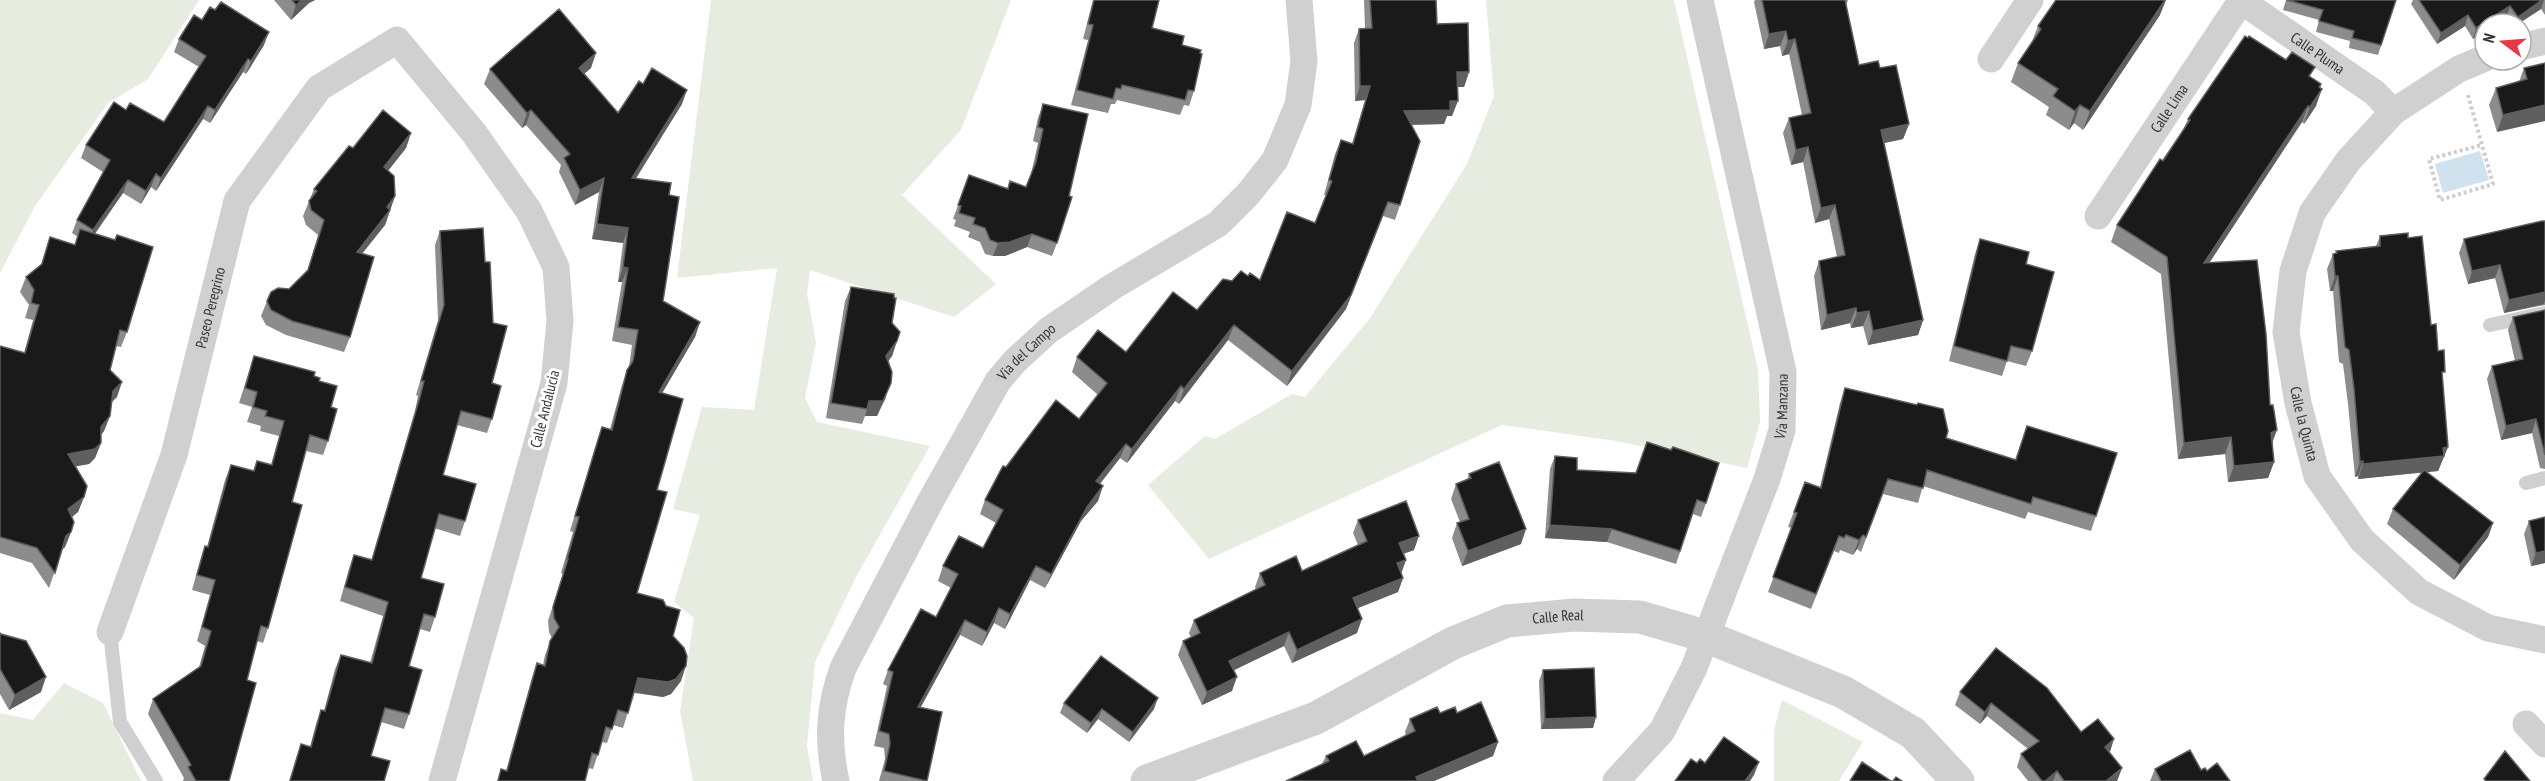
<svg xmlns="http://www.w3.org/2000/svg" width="2545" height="781" font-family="'PT Sans Narrow',sans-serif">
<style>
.green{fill:#e6ecdf}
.water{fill:#cfe2ee}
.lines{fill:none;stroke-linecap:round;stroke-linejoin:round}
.path{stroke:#cdcdcd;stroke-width:4;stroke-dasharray:3 3;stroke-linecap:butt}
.service{stroke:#d0d0d0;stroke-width:14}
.minor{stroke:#d0d0d0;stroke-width:27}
.tertiary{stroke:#d0d0d0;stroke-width:33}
.wall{fill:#8c8c8c}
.shaded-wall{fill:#5f5f5f}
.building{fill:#1a1a1a;stroke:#5f5f5f;stroke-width:1.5}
.labels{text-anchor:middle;stroke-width:6;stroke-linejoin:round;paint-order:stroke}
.street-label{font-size:15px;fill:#333;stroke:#fff}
</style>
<rect width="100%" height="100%" fill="#fff"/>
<path class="green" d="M0,0H199L148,79L108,103L35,206L0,273Z
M711,0H1011L961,130L902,195L996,284L954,317L810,270L807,294L816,342L805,398L817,422L930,446L856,577L815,662L807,746L813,781H693L680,711L694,618L674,602L700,515L673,509L702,407L754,410L777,268L677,278Z
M1486,0H1674L1758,370L1760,422L1747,468L1616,441L1502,425L1209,559L1148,485L1205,436L1215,439L1292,394L1305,397L1370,318L1467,164L1494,96Z
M64,683L103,703L141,781H0V713L33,720Z
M1782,700L1863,742L1839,781H1774V730Z"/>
<path class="water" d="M2480,151L2489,180L2443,193L2435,164Z"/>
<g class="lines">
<path class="path" d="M2468,95L2482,145L2429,159L2440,200L2493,184L2482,145"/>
<path class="service" d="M2490,325L2545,313
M2526,483L2545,478
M110,632L120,722L156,781"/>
<g class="minor">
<path id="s1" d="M2240,0L2375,93L2393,112"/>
<path d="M2521,47L2545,41"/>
<path id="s2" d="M2485,58L2459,69L2393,112L2348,161L2312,213L2293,271L2286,332L2298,403L2317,476L2362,540L2419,592L2488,628L2545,640"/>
<path d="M1991,59L2030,0"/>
<path id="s3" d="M2098,216L2241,1"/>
<path id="s4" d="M110,632L174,455L237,201L319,88L397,40L474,133L529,211L556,267L560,321L554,383L442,781"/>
<path d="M2526,724L2545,744"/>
<path id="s5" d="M836,781C827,740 829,707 843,668L930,502L998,381L1015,361L1049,330L1112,287L1218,224L1249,193L1275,160L1298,105L1304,61L1299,0"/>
<path id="s6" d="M1616,781L1662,731L1694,668L1767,479L1782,430L1783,372L1700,0"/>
</g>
<path class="tertiary" id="s7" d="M1147,781L1316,718L1453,643L1507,621L1574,615L1640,617L1705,636L1843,692L1913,733L1958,781"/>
</g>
<path class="wall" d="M274,0H315L309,3L291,20Z
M1093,0H1159L1152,28L1182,45L1194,91L1189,106L1184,105L1180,115L1117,100L1115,104H1111L1108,113L1071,105L1088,40L1083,39Z
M1364,0H1436L1437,24L1469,72L1464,87H1457L1452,116H1447L1444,124L1411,125L1400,205L1395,220L1383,216L1346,309L1287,386L1228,340L1179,404L1175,401L1127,463L1120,458L1100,484L1098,501L1081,521L1045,588L1030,580L1005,629L994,623L982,646L960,635L921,707L942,712L926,781H879L885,759L884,748L874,746L887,686L883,684L888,670L936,617L951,588L938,581L943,566L983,548L996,523L980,514L985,500L1006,467L1079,419L1098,395L1072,372L1077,357L1126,352L1197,310L1232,281L1248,276L1260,280L1315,223L1326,195H1324L1335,154L1341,140L1352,144L1365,100L1355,101L1354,43L1359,29L1365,28Z
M1755,0H1848L1846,6L1859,65L1880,68L1909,124L1903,139L1884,143L1923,320L1918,335L1868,345L1863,326L1851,328L1850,323L1821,330L1814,276L1819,261L1837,257L1829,219L1815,223L1803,162L1791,165L1783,133L1789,118L1802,115L1789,54L1782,56L1780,46L1764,49L1754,2Z
M2286,0H2396L2378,55L2349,48L2350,41L2316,32L2319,20L2283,10Z
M2413,0H2545V15L2541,9L2518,24H2512L2507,16L2485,24V31L2473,39L2465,26L2437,44L2411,4Z
M2160,15L2083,130L2074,123L2069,130L2046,115L2049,107L2011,82L2018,63L2031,44L2038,26Z
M202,20L264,45L246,74L243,72L210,123L203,119L156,191L151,187L141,204L123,193L95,234L127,332L121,347L116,346L110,370L117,397L112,402L110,416L104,431L101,435V443L95,458L89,464L75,466L84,497L78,512L72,517L71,532L65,547L62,550L49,588L32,563L0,553V346L24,353L33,320L25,318L29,305L20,292L26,277L41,265L50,237L75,245L78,237L72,233L77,220L103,172L81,158L86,145L126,110L164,122L199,67L174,52L179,39Z
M2545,63L2497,132L2489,105L2496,88L2519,82L2524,68Z
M591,68L584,74L618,113L643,84L682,104L635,178L669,195L663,301L700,322L695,337L662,393L657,490L637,593L673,636L681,681L671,694L663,697L634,693L623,728L613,725L607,743L602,742L593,769L588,768L585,781H497L501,769L506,771L532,678L537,663L543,665L545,655L552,638L549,632L548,621L563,574L561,573L573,532L570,531L597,441L602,427L610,429L622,385L629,367L632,345L612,341L622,282H618L623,243L592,239L599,192L575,205L559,172L561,165L526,125L522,128L484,84L490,69Z
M2311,78L2321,84L2316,106L2304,124L2302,122L2209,263L2270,405L2274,462L2268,478L2228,482L2225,454L2178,459L2161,274L2111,242L2117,225L2183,130L2188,119Z
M1043,104L1057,243L1052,256L1027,247L1005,256H993L985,254L980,242L968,237L970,232L954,226L956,220L953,219L969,175L1007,189L1010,181L1026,187L1031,174L1038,143L1033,141L1038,118Z
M411,133L406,148L388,171L395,196L385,225L362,254L350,337L344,352L286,335L266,325L261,316L267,301L289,289L307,272L318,235L306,225L303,216L314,189L353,148Z
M2545,221V305L2504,313L2495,278L2468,284L2459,253L2464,239Z
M440,231L492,383V419L487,433L457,425L443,475L465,521L460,536L434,528L421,578L435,617L430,632L420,629L409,666V714L404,729L381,722L371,756L384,781H289L301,744L310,747L316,724L321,710L324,711L335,669L341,655L370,663L383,616L340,601L349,569L354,555L372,559L415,411L418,396L416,395L438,320L435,245Z
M2380,236L2408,238L2438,351L2442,380L2448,447L2438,471L2427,472L2493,523L2488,537L2454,580L2387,524L2393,509L2422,472L2358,479V476L2355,477L2348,404L2343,364L2339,362L2333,291H2330L2327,269L2333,254H2336V251L2376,246Z
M1980,239L2026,264L2032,351L2026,366L2007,361L2002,376L1949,361L1975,254Z
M851,287L892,323L897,341L892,356L888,361L886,398L877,416H865L862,424L826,418L845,301Z
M2545,310V469L2540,468L2532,433L2501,440L2487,379L2492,366L2515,361L2508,330L2513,317Z
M254,356L314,376L319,381L331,407L328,441L323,455L306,451L292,502L268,628L263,643L257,641L247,680L229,781H183L184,778L148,714L153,699L199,667L205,646L197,641L210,595L192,590L200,561L205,546L207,547L225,480L231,465L253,471L257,461L271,465L279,436L260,431L261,426L247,422L252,407L239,403Z
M1845,388L1946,438L2015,460L2027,426L2096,516L2091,531L2028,512L2025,519L1923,486L1918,503L1883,494L1861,552L1857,549L1853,555L1840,550L1839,553L1834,551L1811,609L1768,592L1792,528L1788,527L1805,482L1820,487L1840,403Z
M1647,442L1706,503L1701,517L1693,514L1676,564L1607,542L1545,538L1550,469L1555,456L1577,470L1636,473Z
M1469,474L1521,544L1462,566L1452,538L1457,523L1460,522L1451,499L1456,484L1467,480Z
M1358,520L1414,550L1403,554L1406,560L1401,572L1403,578L1398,592L1358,608L1357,633L1292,663L1284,646L1234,670L1232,691L1202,705L1178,655L1183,641L1191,637L1189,633L1194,620L1256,590L1255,587L1260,573L1302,571L1358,545L1353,533Z
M2529,521L2545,563L2531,566L2524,534Z
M0,633L41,692L9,710L0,694Z
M1543,670L1596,717L1593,728L1541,729L1539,681Z
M1960,692L2081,732L2109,752L2122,768L2117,781H2028L2017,767L2021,754L2028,749L1987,716L1980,724L1955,705Z
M1064,703L1154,709L1129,742L1098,719L1087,733L1060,713Z
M1440,713H1457L1498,742L1493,756L1434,781H1286L1322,764L1326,756H1364L1406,736L1405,732L1410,719Z
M2155,769L2207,771L2230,781H2150Z"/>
<path class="shaded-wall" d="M302,0H315L309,3L291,20L296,5Z
M2165,0H2166L2160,15L2083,130L2090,111Z
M2542,0H2544L2541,9L2518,24H2515L2518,17Z
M2510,6L2507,16L2495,24H2485V31L2473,39L2476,28Z
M2468,15L2465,26L2437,44L2441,33Z
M1786,31L1780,46L1764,49L1769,34Z
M269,32L264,45L246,74L251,61Z
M1795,39L1789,54L1782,56L1788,41Z
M596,53L591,68L573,83L579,68Z
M248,59L243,72L210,123L215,110Z
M1457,72H1469L1464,87H1452Z
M2321,84L2316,99L2322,89L2316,106L2304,124L2310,107Z
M1360,86H1370L1365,100L1355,101Z
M687,90L682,104L627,193L632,178Z
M1450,101H1458L1452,116H1447L1444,124L1399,125L1404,111Z
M2080,105L2074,123L2069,130L2075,111Z
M2545,105V121L2497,132L2503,115Z
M208,106L203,119L156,191L161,178Z
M2308,106L2302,122L2198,280L2204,263Z
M531,110L526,125L522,128L527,113Z
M1909,124L1903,139L1875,145L1881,130Z
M411,133L406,148L379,182L384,167Z
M1808,147L1803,162L1791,165L1796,150Z
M156,174L151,187L141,204L146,191Z
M604,178L599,192L575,205L580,190Z
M128,180L123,193L88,243L93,230Z
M395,196L385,225L351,267L357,252L387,207Z
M1388,202L1346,309L1287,386L1292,371Z
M1835,205L1829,219L1815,223L1821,208Z
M597,224L628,228L623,243L592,239Z
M1032,234L1027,247L1005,256H993L998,243Z
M2500,265L2495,278L2468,284L2472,271Z
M623,267L628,268L622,282H618Z
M2335,276H2338L2333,291H2330Z
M2545,292V300L2544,304L2504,313L2509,300Z
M1856,308L1850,323L1821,330L1827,315Z
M1869,311L1863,326L1851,328L1857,313Z
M1923,320L1918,335L1868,345L1873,331Z
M700,322L695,337L654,407L659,392Z
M1234,325L1228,340L1179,404L1184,389Z
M897,341L892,356L881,371L886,356Z
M122,382L117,397L107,406L113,391Z
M891,383L877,416H865L869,401Z
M1181,386L1175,401L1127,463L1132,449Z
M110,416L104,431L95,442L101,427Z
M2536,419L2532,433L2501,440L2506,426Z
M2277,430L2271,446V433Z
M2231,437L2225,454L2178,459L2184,443Z
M101,443L95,458L89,464L62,469L68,454Z
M1126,444L1120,458L1091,495L1096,481Z
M2448,447L2438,471L2358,479L2363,464Z
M2363,461L2358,476L2355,477L2360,462Z
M2274,462L2268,478L2228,482L2234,466Z
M1103,486L1098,501L1081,521L1045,588L1051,574L1087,507Z
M84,497L78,512L63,524L68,509Z
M2493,523L2488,537L2454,580L2460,565Z
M1550,525L1612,529L1607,542L1545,538Z
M1526,529L1521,544L1462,566L1468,551Z
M71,532L65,547L60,551L66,536Z
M1863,535L1857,549L1853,555L1859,540Z
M1419,536L1414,550L1394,557L1399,543Z
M2545,551V563L2531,566L2536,553Z
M1406,560L1401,574L1397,563Z
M1036,566L1030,580L1005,629L1010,614Z
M1403,578L1398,592L1348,612L1353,598Z
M999,608L994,623L982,646L987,632Z
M1362,619L1357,633L1292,663L1297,650Z
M965,620L960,635L913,721L918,707Z
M1289,632L1284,646L1224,675L1229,661Z
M686,666L681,681L671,694L663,697L633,692L638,678Z
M46,677L41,692L9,710L15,695Z
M1237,677L1232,691L1202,705L1207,692Z
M1158,698L1154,709L1129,742L1133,732Z
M1991,703L1987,716L1980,724L1985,712Z
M1102,709L1098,719L1087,733L1091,723Z
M1596,717L1593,728L1541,729L1545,719Z
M2114,739L2110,752L2105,747Z
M1498,742L1493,756L1434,781H1414L1416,777Z
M1759,762L1754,775L1750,781H1745Z
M2122,768L2117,781H2106Z
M2057,771L2053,781H2045Z"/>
<path class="building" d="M292,0H302L296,5Z
M1094,0H1159L1152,28L1184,36L1182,45L1201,50L1200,53L1202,54L1194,91L1188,90L1185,100L1122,85L1121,89L1116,88L1113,99L1077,90L1093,25L1088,24Z
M1370,0H1436L1437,24L1468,23L1469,72H1457L1458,101H1450V110L1404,111L1420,141L1400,205L1388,202L1351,295L1292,371L1234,325L1184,389L1181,386L1132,449L1126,444L1096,481L1103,486L1087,507L1051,574L1036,566L1010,614L999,608L987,632L965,620L918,707L942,712L927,781L884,771L890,744L889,734L879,731L893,672L888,670L921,609L936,617L958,574L943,566L959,536L983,548L1003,510L985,500L1003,466L1006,467L1056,400L1079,419L1107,383L1077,357L1098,330L1126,352L1173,292L1197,310L1223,279L1232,281L1241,271L1248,276L1250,273L1260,280L1287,212L1315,223L1332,181L1329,180L1341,140L1353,144L1370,86H1360L1359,29L1372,28Z
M1762,0H1845L1859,65L1878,61L1880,68L1896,65L1909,124L1881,130L1923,320L1873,331L1869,311L1857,313L1856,308L1827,315L1819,261L1845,255L1835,205L1821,208L1808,147L1796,150L1789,118L1811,113L1795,39L1788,41L1786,31L1769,34Z
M2056,0H2165L2090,111L2080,105L2075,111L2053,96L2058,89L2018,63L2041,29L2038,26Z
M2287,0H2396L2381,45L2352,38L2354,31L2319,21L2323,10Z
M2419,0H2542L2518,17L2510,6L2476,28L2468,15L2441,33Z
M221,2L269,32L251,61L248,59L215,110L208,106L161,178L156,174L146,191L128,180L93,230L77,220L110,160L86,145L114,102L126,110L130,103L164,122L206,56L179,39L194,15L202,20L210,7L215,10Z
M559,9L596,53L579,68L618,113L639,81L643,84L652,68L687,90L632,178L671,183L669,195L679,197L663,301L700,322L659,392L683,399L657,490L667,492L637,593L663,600L666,606L680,610L673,636L684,648L687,656L686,666L676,679L668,682L638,678L628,713L618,710L612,729L606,727L598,755L592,753L585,781H498L501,769L507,771L537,663L545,666L550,641L559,627L554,618L553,607L568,559H567L579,517L575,516L602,427L612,430L627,370L633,361L638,330L618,327L628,268L623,267L628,228L597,224L604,178L580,190L564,158L570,154L531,110L527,113L490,69Z
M2245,36L2248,38L2249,36L2286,60L2292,52L2315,67L2309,76L2321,84L2319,87L2322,89L2310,107L2308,106L2204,263L2257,260L2266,334L2270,405H2273L2277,430L2271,433L2274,462L2234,466L2231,437L2184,443L2167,257L2117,225L2160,159L2163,161L2190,120L2188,119Z
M2545,63V105L2503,115L2496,88L2527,79L2524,68Z
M1043,104L1088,114L1069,196L1072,197L1057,243L1032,234L1010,242L998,243L990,240L985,228L973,224L975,218L959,213L961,206L958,205L969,175L1008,189L1010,181L1026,187L1036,162L1043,129L1038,127Z
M383,110L411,133L384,167L394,176L395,196L387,207L390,210L357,252L374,257L350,337L292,321L271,310L267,301L271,292L278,288L289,289L308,270L324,220L311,210L309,201L317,191L314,189L349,146L353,148Z
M2542,221H2545V292L2509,300L2500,265L2472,271L2464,239Z
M483,228L485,262H490L493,323L507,326L492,383L501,386L492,419L461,411L443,475L476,484L465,521L439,514L421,578L444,584L435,617L424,614L409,666L422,670L409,714L385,708L371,756L390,761L384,781H290L301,744L311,747L321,710L325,711L341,655L372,663L388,602L345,587L354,555L372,560L420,397L424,381H421L444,305L440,231Z
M80,229L115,240L117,235L153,247L127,332L120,330L110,370L122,382L113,391L110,416L101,427V443L95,449L68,454L87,486L84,497L68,509L74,522L71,532L66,536L55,573L37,548L0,537V346L25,353L39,305L31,303L34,290L26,277L42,264L50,237L75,245Z
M2408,233V238L2422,236L2431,325L2436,324L2438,351L2444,350L2445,372H2442L2448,447L2443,448L2444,456L2363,464V461L2360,462L2354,389L2349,350L2345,347L2338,276H2335L2333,254L2337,253L2336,251L2380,246V236Z
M1980,239L2029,252L2026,264L2054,272L2032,351L2011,346L2007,361L1954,346Z
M851,287L894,294V298H896L892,323L900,332L897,341L886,356L892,372L891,383L883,401H869L867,409L831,403Z
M2545,310V455L2536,419L2506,426L2492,366L2523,359L2513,317Z
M254,356L315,372L314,376L320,378L319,381L337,386L331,407L337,409L328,441L310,435L292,502L302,505L268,628L261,626L247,680L256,683L229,781H196L188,767L191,765L153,699L201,666L211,631L202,627L215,580L197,575L205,546L208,547L231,465L254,471L257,461L272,465L284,421L265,416L267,411L253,407L257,392L245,388Z
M1845,388L1917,405L1918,403L1943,409L1948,431L1946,438L2016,460L2027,426L2117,453L2096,516L2033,497L2031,504L1927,470L1923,488L1888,479L1866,537L1863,535L1859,540L1846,535L1844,538L1839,536L1816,594L1773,577L1797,513L1794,512L1805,482L1821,488Z
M1647,442L1671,450L1673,447L1719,463L1706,503L1697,500L1680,551L1612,529L1550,525L1555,456L1577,458V470L1636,473Z
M1499,462L1526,529L1468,551L1457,523L1469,519L1456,484L1471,478L1469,474Z
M2424,470L2493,523L2460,565L2393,509Z
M1406,501L1419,536L1399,543L1406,560L1397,563L1403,578L1353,598L1362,619L1297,650L1289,632L1229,661L1237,677L1207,692L1183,641L1200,633L1194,620L1265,585L1260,573L1296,556L1302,571L1367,541L1358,520Z
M2545,517V551L2536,553L2529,521Z
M0,633L1,634L26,641L46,677L15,695L0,669Z
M1996,648L2047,688L2081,732L2098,719L2114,739L2105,747L2122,768L2106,781H2064L2057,771L2045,781H2042L2021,754L2039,741L1991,703L1985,712L1960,692Z
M1101,656L1158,698L1133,732L1102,709L1091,723L1064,703Z
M1594,668L1596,717L1545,719L1543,670Z
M1481,702L1498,742L1416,777L1418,781H1286L1329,761L1326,756L1356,741L1364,756L1415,731L1410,719L1437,707L1440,713L1455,707L1457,713Z
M1724,737L1759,762L1745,781H1675L1691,759L1697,763L1700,759L1705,763Z
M2190,750L2201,770L2205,768L2207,771L2217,763L2230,781H2161L2155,769Z
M2505,751L2530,781H2486L2484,779Z
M1862,762L1891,781H1850Z
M1896,777L1902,781H1893Z"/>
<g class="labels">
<g class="street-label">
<text dy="5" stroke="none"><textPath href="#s1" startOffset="94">Calle Pluma</textPath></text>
<text dy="5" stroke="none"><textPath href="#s3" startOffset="129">Calle Lima</textPath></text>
<text dy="5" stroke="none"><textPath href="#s4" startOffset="340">Paseo Peregrino</textPath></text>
<text dy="5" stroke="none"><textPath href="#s5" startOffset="482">Via del Campo</textPath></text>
<text dy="5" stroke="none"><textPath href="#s6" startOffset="416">Via Manzana</textPath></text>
<text transform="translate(545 409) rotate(-76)" y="5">Calle Andalucia</text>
<text dy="5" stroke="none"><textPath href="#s2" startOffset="453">Calle la Quinta</textPath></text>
<text dy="5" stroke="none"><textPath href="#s7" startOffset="446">Calle Real</textPath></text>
</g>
</g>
<g transform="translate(2503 42) rotate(286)"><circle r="28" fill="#ffffff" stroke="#adadad" stroke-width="1.5"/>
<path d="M0-4.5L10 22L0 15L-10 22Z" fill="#e63946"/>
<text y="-9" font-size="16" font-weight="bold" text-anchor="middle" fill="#333333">N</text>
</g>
</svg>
